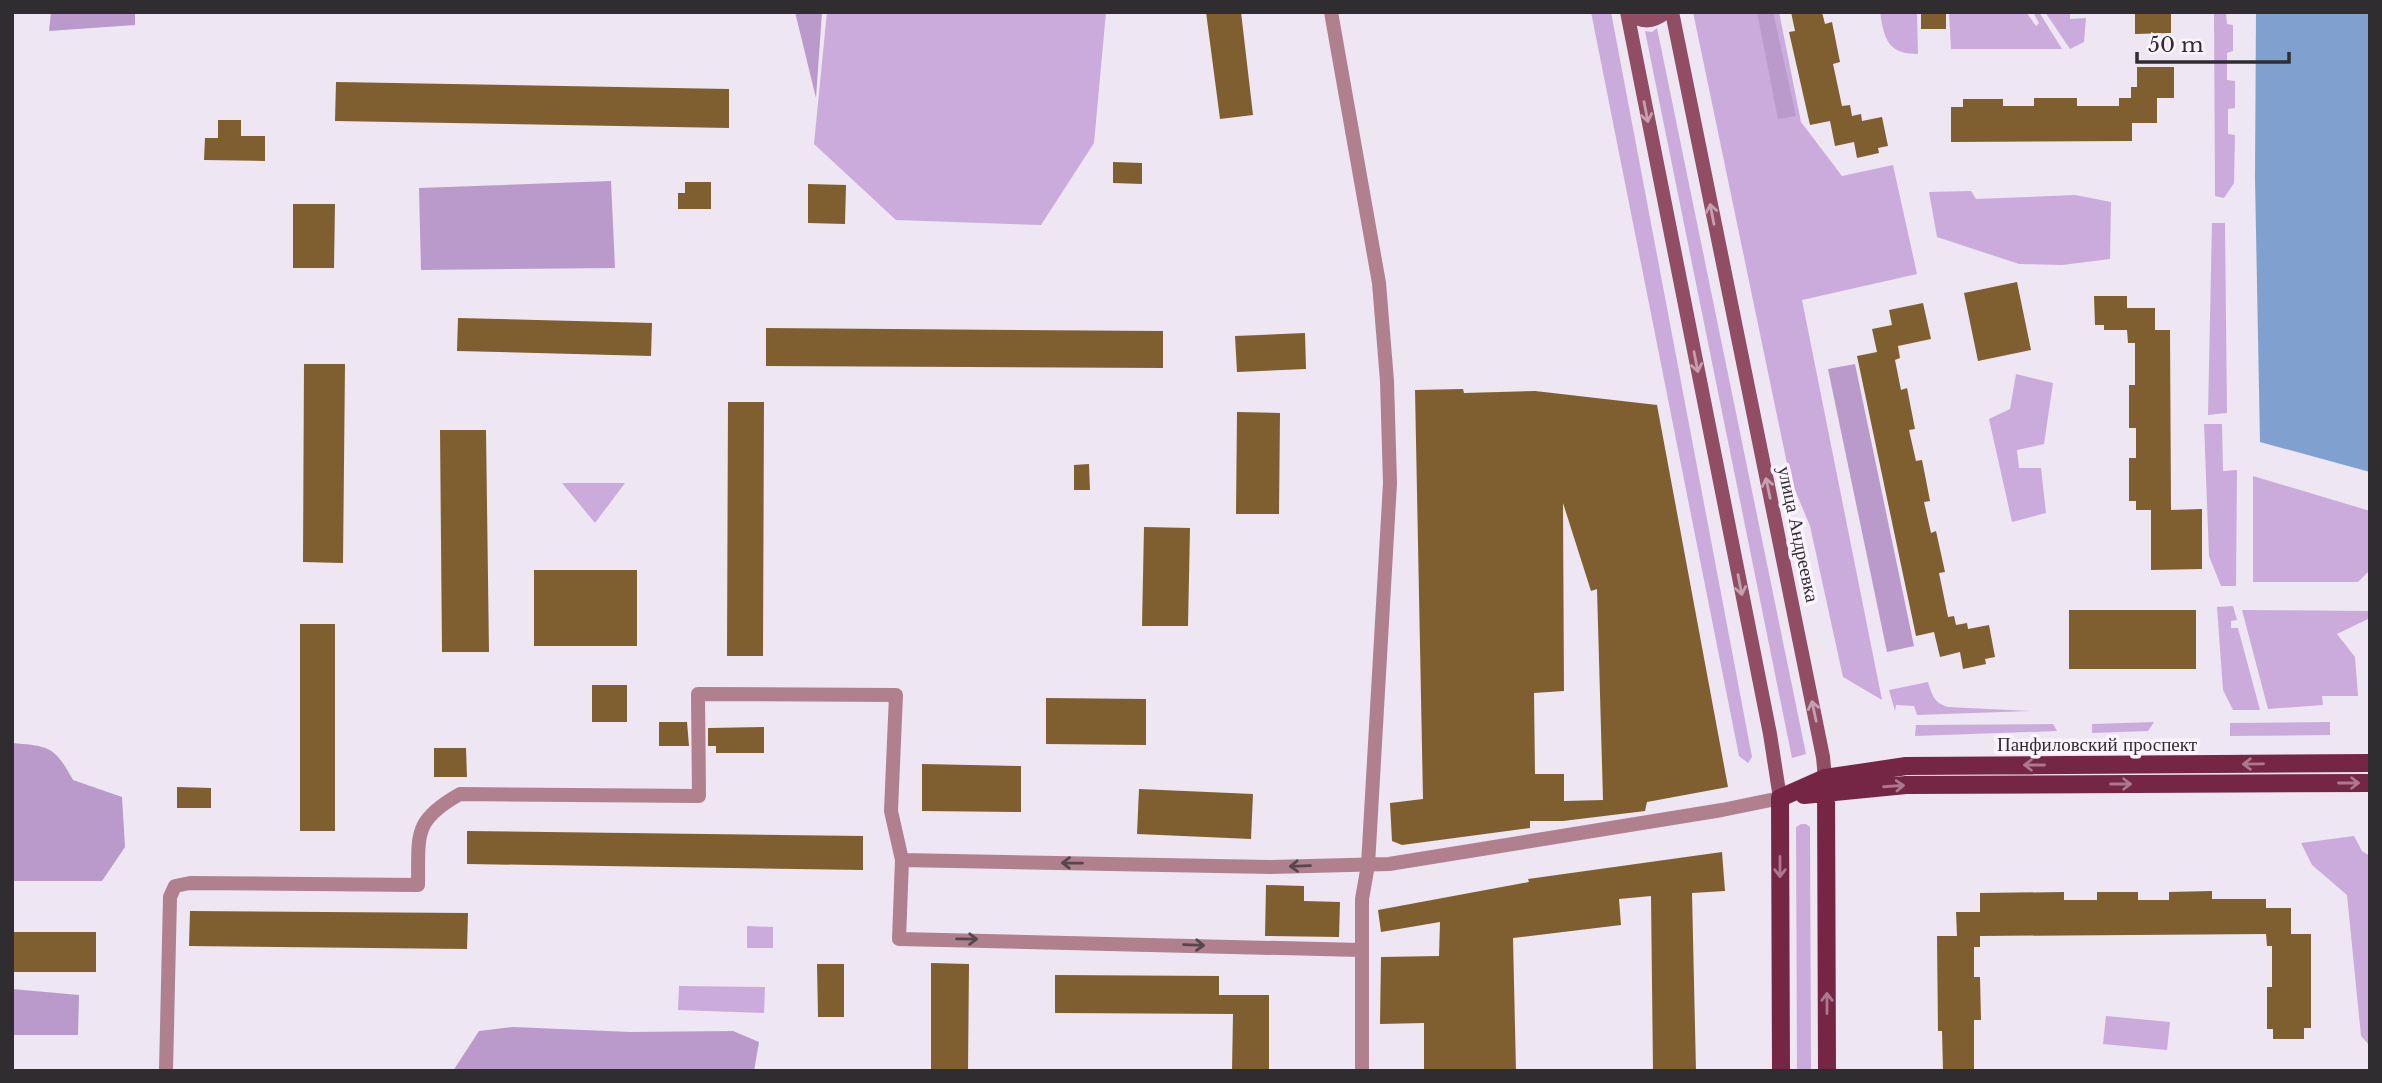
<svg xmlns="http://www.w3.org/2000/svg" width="2382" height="1083" font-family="'Libre Baskerville',serif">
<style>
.green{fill:#cbabdb}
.forest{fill:#ba9aca}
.water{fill:#80a1cf}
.building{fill:#7f5f2f;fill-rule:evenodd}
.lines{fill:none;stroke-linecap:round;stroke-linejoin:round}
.minor{stroke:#b0808e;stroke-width:14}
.secondary{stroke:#904d63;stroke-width:14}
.primary{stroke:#762645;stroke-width:18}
.oneway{stroke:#c6a0b0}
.oneway2{stroke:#ab788f}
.oneway3{stroke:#56464d}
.labels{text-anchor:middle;stroke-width:7;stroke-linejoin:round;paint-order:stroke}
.street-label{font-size:19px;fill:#302d31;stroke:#fbf4fe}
</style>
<rect width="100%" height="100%" fill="#eee6f2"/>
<path class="green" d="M827,12H1106L1094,143L1041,225L896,220L814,144Z
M1591,12H1611L1752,757L1748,763L1739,756Z
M1693,12H1779L1801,122L1842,176L1893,165L1917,274L1802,300L1882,700L1843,677L1810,526L1790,478Z
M1880,12H1917L1918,54C1888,54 1884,39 1880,12Z
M1949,12H2026L2036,26L2039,23L2033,12H2039L2062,49H1951Z
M2045,12H2070V19L2086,18L2084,42L2070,49Z
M2214,12H2226L2227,24L2233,25V51L2227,53V80L2235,81V108L2228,109V134L2235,135L2234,183L2224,198L2215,196Z
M1657,28L1806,754L1792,758L1645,31L1652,32Z
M1971,191L1976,199L2075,195L2111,202L2110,259L2062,265L2019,264L1937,237L1929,192Z
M2212,223H2225L2227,413L2208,415Z
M2016,374L2053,383L2044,444L2017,450L2019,468H2041L2046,513L2012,522L1989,419L2010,409Z
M2204,424H2222L2223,471L2237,470L2236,586H2221L2209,556Z
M2253,476L2370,511V570L2358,582H2253Z
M562,483H625L595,523Z
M2233,606L2237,620L2231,621V628H2238L2260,710H2233L2223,690L2217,607Z
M2242,610L2370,611V618L2337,634L2355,657L2358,696H2322L2323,705L2268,709Z
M1928,682C1932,695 1934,703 1948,707L2031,711L1917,715L1914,706L1896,705L1895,711L1889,690Z
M2154,722L2148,731L2092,733V724Z
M2330,722V735L2230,736V723Z
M2053,724L2057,731L1915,736L1916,725Z
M1801,824H1806L1810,827L1811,1071H1797L1796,827Z
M2354,836L2362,851L2370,856V1046L2361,1036L2347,895L2312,865L2301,843Z
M747,926L773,927V948H747Z
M679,986L765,987L764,1013L678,1010Z
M2106,1016L2170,1022L2167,1050L2103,1044Z"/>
<path class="forest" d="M51,12H135V25L49,31Z
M795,12H822L816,98Z
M1757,12H1773L1796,116L1778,119Z
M611,181L615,268L421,270L419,188Z
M1855,364L1914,646L1887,652L1828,369Z
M12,743C50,746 55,747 73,780L122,797L125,847L102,881H12Z
M12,989L79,995L78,1035H12Z
M513,1027L630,1032L733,1031L759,1042L754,1071H453L479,1031Z"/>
<path class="water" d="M2256,12H2370V472L2260,442L2255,178Z"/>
<path class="building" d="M1206,12H1241L1253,115L1220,119Z
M1791,12H1822L1825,24L1832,22L1840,62L1833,64L1842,106L1850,105L1852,116L1861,114L1862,121L1882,117L1888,146L1878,148L1879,153L1857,158L1854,142L1835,146L1830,121L1810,125L1789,32L1795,31Z
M1921,12H1946V29H1921Z
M2135,12H2171V33L2135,34Z
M2137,67H2174V98H2157V123H2132V141L1951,142V107H1963V99H2003V106H2034V98H2077V106H2119V98H2131V87H2137Z
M336,82L729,89V128L335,121Z
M218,120H241V136H265V161L204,160L205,138H218Z
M1113,162L1142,163V184L1113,183Z
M685,182H711V209H678V193H685Z
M808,184L846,185L845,224L808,223Z
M293,204H335L334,268H293Z
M2017,282L2031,350L1978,361L1964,293Z
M2094,296H2127V308H2155V330H2170L2171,510L2202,509V569L2151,570V510H2136V501H2129V458H2136V428H2129V385H2135V343H2128L2127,330H2104V325H2095Z
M1923,303L1931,339L1898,346L1900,358L1895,360L1901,390L1907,388L1915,429L1909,430L1916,461L1922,460L1926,480L1930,501L1924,502L1931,533L1936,531L1945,572L1939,573L1948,617L1954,616L1956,625L1967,623L1968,629L1989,625L1995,657L1985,659L1986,664L1963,669L1960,652L1940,657L1934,632L1916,636L1857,356L1877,352L1872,329L1892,325L1889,310Z
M458,318L652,323L651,356L457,351Z
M766,328L1163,331V368L766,366Z
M1305,333L1306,369L1237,372L1235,336Z
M304,364H345L343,563L303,562Z
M1463,389L1464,393L1535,391L1657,405L1728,787L1647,802L1645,811L1563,821H1530V828L1402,845L1392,841L1390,803L1423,799L1415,390ZM1563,503L1591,591L1597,589L1603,800L1564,801V774H1535L1534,693L1564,691Z
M728,402H764L763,656H727Z
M1237,412L1280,413L1279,514H1236Z
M440,430H486L489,652H442Z
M1089,464L1090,490H1074V465Z
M1144,527L1190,528L1188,626H1142Z
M534,570H637V646H534Z
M2069,610H2196V669H2069Z
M300,624H335V831H300Z
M592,685H627V722H592Z
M1046,698L1146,699V745L1046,744Z
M659,722H687L689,746H659Z
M764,727V753H716V746H708V728Z
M434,748H466L467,777H434Z
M922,764L1021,766V812L922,811Z
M177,787L211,788V808H177Z
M1139,789L1253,794L1251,839L1137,834Z
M467,831L863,836V870L467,864Z
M1722,852L1725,891L1692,893L1696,1071H1653L1651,896L1619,899L1621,925L1513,938L1516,1071H1424V1023L1380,1024L1381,957L1439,956L1440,922L1381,932L1378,910L1529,882L1528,879Z
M1266,885L1304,886V901L1340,902L1339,937L1265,936Z
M2212,891V899H2266V908H2291V934H2311V1028H2304V1039H2273V1029H2267V987H2272V946H2267L2266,934L1980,936V947H1974V977H1980L1981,1020H1974V1071H1943L1942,1031H1938L1937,936H1957L1956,912H1980V893L2064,892V900H2097V892H2138V900H2169V892Z
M190,911L468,913L467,949L189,946Z
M12,932H96V972H12Z
M931,963L969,964L968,1071H931Z
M817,964H844V1017H818Z
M1055,975L1219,976V995H1269V1071H1232L1233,1014L1055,1013Z"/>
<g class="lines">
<path class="minor" d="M1331,12L1379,283L1387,381L1390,483L1368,865L1362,899V1071
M902,860L1270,867L1389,864L1722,810L1780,798
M166,1071L170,897L175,886L190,883L418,885C419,835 412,821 460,794L699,796L698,694L896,695L891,811L902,860L899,939L1361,950"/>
<path class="secondary" d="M1627,12L1770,734L1780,798
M1672,12L1823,757L1825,778
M1628,13C1641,23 1653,23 1666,12"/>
<path class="primary" d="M1826,781L1827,1071
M1804,795L1906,785L2370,783
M1780,798L1825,778L1906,766L2370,763
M1780,798L1781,1071"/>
</g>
<defs><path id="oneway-shaft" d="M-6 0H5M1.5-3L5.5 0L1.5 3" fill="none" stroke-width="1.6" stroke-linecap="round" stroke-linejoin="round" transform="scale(1.75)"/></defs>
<g class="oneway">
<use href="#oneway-shaft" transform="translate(1646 112) rotate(79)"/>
<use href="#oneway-shaft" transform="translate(1712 214) rotate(-101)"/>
<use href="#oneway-shaft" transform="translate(1696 362) rotate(79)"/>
<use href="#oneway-shaft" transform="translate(1768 488) rotate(-102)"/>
<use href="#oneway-shaft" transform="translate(1740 585) rotate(79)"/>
<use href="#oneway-shaft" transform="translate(1814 711) rotate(-102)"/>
</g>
<g class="oneway2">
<use href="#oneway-shaft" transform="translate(2253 764) rotate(179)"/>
<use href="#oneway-shaft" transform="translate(2034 765) rotate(180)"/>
<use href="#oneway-shaft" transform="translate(2349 783)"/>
<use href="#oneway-shaft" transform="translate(2121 784)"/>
<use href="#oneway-shaft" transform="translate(1894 786) rotate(-4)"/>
<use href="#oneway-shaft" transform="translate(1780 867) rotate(90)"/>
<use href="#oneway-shaft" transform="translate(1827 1003) rotate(-90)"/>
</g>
<g class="oneway3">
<use href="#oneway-shaft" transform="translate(1072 863) rotate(-179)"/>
<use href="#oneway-shaft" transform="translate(1300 866) rotate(178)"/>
<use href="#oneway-shaft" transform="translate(967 939) rotate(1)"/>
<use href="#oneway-shaft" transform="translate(1194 945) rotate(2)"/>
</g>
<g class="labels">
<g class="street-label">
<text transform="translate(1799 534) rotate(78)" y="7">улица Андреевка</text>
<text x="2097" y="751">Панфиловский проспект</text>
</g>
</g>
<rect width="2382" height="1083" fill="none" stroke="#302d31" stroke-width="28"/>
<path d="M2137 52v10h152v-10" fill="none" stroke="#302d31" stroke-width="3.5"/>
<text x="2148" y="52" font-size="21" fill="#302d31" stroke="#fbf4fe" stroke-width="5" paint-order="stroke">50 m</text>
</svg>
